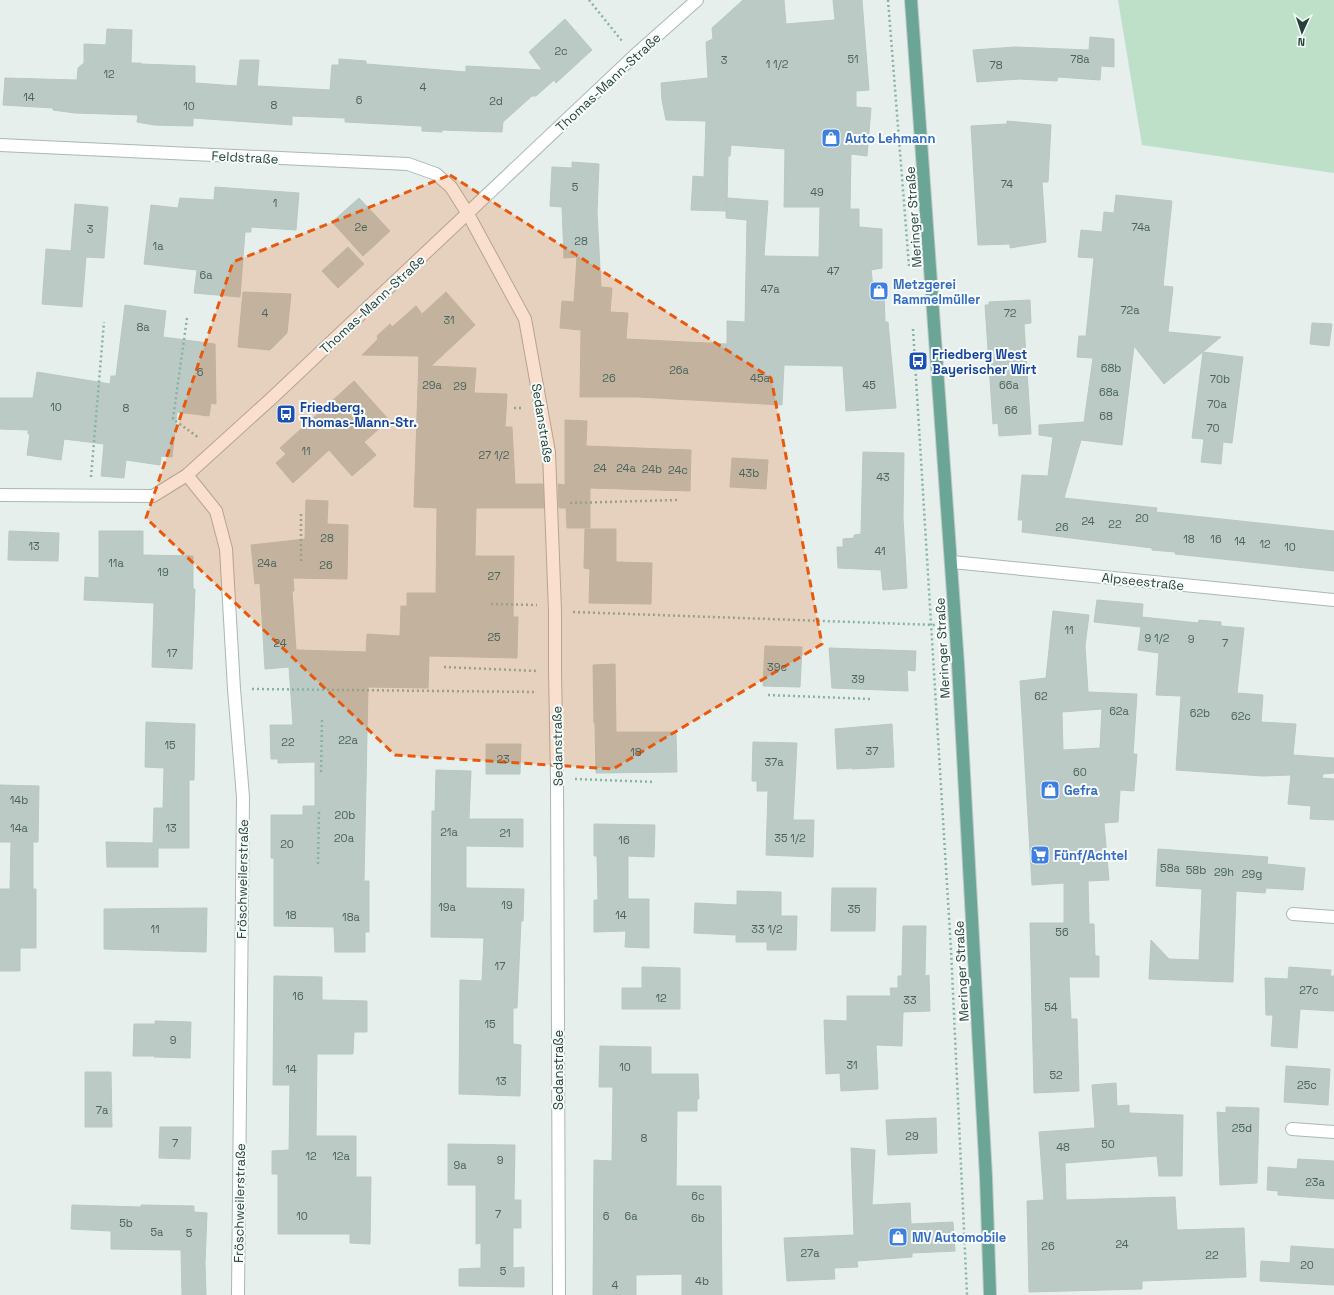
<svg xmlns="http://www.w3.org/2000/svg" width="1334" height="1295" font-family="'Space Grotesk',sans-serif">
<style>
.green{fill:#bfe0c8}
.building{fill:#bbcac4;stroke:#b8c9c2;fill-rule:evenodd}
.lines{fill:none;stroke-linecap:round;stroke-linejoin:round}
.minor-casing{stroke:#a8b8b2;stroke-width:14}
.primary-casing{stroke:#c2cac8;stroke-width:14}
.path{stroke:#86b3a5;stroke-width:2.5;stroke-dasharray:2 3;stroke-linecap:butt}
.minor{stroke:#fff;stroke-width:12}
.primary{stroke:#6aa596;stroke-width:12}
.marked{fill:#e8590c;fill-opacity:0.2;stroke:#e8590c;stroke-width:3;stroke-dasharray:8 5;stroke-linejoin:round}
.labels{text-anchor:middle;stroke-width:4;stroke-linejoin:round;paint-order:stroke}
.number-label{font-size:11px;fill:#4a645c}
.street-label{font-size:13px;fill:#24423a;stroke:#f7fbf9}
.shop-label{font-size:13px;font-weight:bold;fill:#366cbe;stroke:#f7fbf9;text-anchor:start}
.transit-label{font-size:13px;font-weight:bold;fill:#164399;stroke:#f7fbf9;text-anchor:start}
</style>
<rect width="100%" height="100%" fill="#e6efeb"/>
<path class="green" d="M1118,0H1334V173L1142,145Z"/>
<path class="building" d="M743,0H784L786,24L835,20L833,0H862L869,90L856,91V107L871,108L867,156L851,154L850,209H859V227L882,229V268L871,270L874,294L884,293L885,322H888L896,408L846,411L843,366L784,365L782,405L638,397H580L581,330L560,328L562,301L574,302L577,257L564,258L562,207L550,206L552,167L572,168V162L599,164L597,212L601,287L612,288L610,312L628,313L626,339L727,344V321L745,322L747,220L726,218V211L691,210L693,176L704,177L706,121L666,120L662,100L661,83L708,78L706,42L713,39L712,28ZM731,145L785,149L784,207H820L819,257L764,256L768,201L727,198V205L728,156H730Z
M565,19L592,50L556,83L554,80L536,96H532L503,122L502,132L442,130V132L422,131V126L345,122V118L292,116V125L193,118V126L154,125L137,122L138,115L75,113L53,110V108L3,105L5,78L77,80L78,68L84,63V44L106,45L107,29L132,30L131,63H141V64L195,66V83L237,86L240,60H259L257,86L330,90L332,65H339V59L366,61V64L466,72V66L542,70L529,52Z
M1090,37L1114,39V67L1101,66L1100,80L1058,77L1057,81L1019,79L977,82L973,50L1015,47L1089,50Z
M1007,121L1051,125L1048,182H1042L1046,242L1010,248V244L978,245L971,126L1007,124Z
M215,187L299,193L296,230L251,227V232H245L240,297L194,293L197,270L144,264L151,205L178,208L180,198L214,200Z
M1116,195L1172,201L1163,286L1173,287L1168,332L1221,337L1164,384L1134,346L1122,445L1081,440L1064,498L1157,508L1156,512L1334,531V571L1175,554V552L1152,550V548L1022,532L1023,520H1018L1022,475L1048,476L1053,437L1039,435V425L1084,422L1093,358L1077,357L1079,336H1086L1094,258L1078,257L1081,230L1102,232L1104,212L1114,213Z
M359,198L390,231L363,256L332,222Z
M75,204L108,207L104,258L86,257L82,307L42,304L46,249L71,251Z
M348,247L364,264L338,288L322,271Z
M243,292L291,294L287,333L270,350L238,347Z
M446,292L475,325L431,366L476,368L474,393L507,394L505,427H512L515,484H543L544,508H476L475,556H514L513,617H518L517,658L429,656L428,688L368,687L364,881H369V932H365V952H335L334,927L274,926V858H271V815H303V806H315V762L278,763V759H271L270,725H293L289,667L265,669L260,583L255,584L251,545L305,539L306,500L328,501L327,524L348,525L347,579L293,578L294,591H292L296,650L366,652L367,634L400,636L401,606H407V593H436L437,508L414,507L419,356L362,355L378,339L377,336L390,324L392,327L416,306L422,314Z
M1030,300L1031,323L1024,324L1031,434L999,436L998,423L993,424L985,305H989V302Z
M125,305L166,311L163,337L215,344L216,404L211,403L209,416L177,412L172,457L161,456L160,465L126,460L124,478L101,476L104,444L64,439L61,460L27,455L30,434H28V430L0,429V398H33L37,372L110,384L111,376H116Z
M1312,323L1332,324L1329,346L1310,344Z
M1203,352L1243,357L1232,443L1223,442L1221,464L1201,462L1204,439L1192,438Z
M354,381L389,420L364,442L376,455L352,476L329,450L293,483L276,463L286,454L280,448Z
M565,420L587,421L586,446L691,450L690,491L590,488V528H567L566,508H559L558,484L565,485Z
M863,452L904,453L903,518L907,588L883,590L881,570L838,568L837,547H843V539L854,538V535L861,534Z
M732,458L768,460L766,489L730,487Z
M585,529H616V562L652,563L651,604L589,603L590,569L584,568Z
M9,531L59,533L58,561L8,560Z
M99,531H143V555L193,556V589H195L192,669L152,667L154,603L84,600L85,577L99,578Z
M1097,600L1143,604L1142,617L1198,623L1199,620L1221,622V626L1244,628L1237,693L1263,695L1261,722L1296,724L1293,755L1334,758V773L1323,774L1322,778L1334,779V820L1310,819L1311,806L1288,804L1291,775L1263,776L1176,770L1181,696L1156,695L1159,653L1138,650L1141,627L1094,622Z
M1053,611L1089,615L1085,646L1088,692L1137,694L1133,754H1137L1134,791L1120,790L1118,822L1104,823L1109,880L1088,881L1089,924H1094L1095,956H1099V977H1069L1071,1019H1077L1079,1091L1034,1093L1030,923H1064V883L1032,885L1020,681L1046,678ZM1102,709L1100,748L1063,750L1062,712Z
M765,646L802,647L800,687L763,686Z
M829,648L916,651L915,671L907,670L908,691L832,688Z
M615,664L616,732H676L677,772L596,773L595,723H594L593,665Z
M146,722L195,724L194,780H189V848H158V867H107L106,842L153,843L154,808H163L164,768L145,767Z
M892,724L894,767L852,769V768L837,769L835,729Z
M753,742L797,743L793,820H814L813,857L766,855L768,791H757V781H752Z
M486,744H521L520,774H486Z
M436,770L471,771L469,819H523V847L466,846V888L524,889L523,921H521L517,1008H513V1044L521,1045L520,1096L459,1094L460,980L482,981L484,938L431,937L432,811H435Z
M0,785L39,786L38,842H33V889H36V948H20V971H0V889H10L11,842H0Z
M594,824L655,825L654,857L628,856V899H649V948L625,947L626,931L594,932V900H598L597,856H594Z
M1158,849L1268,857L1267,864L1305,868L1303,890L1266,888L1265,893L1236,891L1233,982L1149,979L1151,940L1169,959L1199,960L1202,889L1156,886Z
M832,888H876L875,931H831Z
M737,891L781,892V916H797L796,950H767V942H736V935L694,933L695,903L737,905Z
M207,908L206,952L104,949V909Z
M903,926H926L925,976L929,975L930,1011L903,1012L902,1046L876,1045L878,1089L841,1091L840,1073L826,1074L824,1020L847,1021V996H891L890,988H898V976H902Z
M642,967L680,968V1009H622V988H642Z
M1289,967L1331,970L1330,976H1334V1011L1300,1009L1297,1048L1271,1046L1273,1015H1266L1265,978L1288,979Z
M274,976L322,977V1000L367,1001V1032H354L353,1054H317L316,1136H356V1177H371L370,1244L350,1243V1234H278V1174H272V1151L289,1150L290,1085H273Z
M155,1021L191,1022L190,1058L154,1057L155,1056H133L134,1024H155Z
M600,1046L651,1047V1074H698L699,1099H697V1111H677L676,1186H721L722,1295H682V1274L636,1275V1295H593L594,1160L612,1161L613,1087H599Z
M1286,1066L1330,1069L1328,1105L1284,1102Z
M85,1072H111L112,1127H85Z
M1116,1083L1117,1106L1129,1105V1113L1183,1115L1182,1176H1159L1157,1156L1065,1163L1066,1200L1175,1197L1177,1230L1244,1228L1246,1277L1142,1281V1289L1029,1292L1027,1201L1044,1200L1039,1132L1095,1128L1092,1085Z
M1226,1107L1259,1108L1257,1183L1220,1185L1217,1112L1226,1113Z
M936,1118L937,1153L888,1155L886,1120Z
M160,1127H191L190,1159L159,1158Z
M448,1144L515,1145L514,1200H521V1228H513V1268L524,1267V1287L459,1286V1269L481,1268V1243L476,1244V1185H448Z
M851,1148L875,1150L872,1205L910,1203L911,1224L953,1222L955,1251L912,1253V1257L857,1261L858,1267L834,1268L835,1279L787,1281L784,1238L854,1235Z
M1298,1159L1334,1161V1199L1278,1195V1191L1267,1190L1268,1167L1297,1169Z
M72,1205L141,1207V1205L194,1206V1212L207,1213L205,1263L206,1295H182L181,1250L111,1249V1231L71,1229Z
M1291,1246L1334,1249V1285L1260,1281L1261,1261L1290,1263Z"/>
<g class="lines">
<g class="minor-casing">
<path id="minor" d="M0,145L408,164L436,174L451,187L468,214L525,319L549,452L555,611V671L557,779L559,1295
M187,475L216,511L226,549L234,689L243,797L238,1295
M0,495L153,496L187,475L273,397L634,56L697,0
M952,562L1334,600
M1293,914L1334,917
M1292,1129L1334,1132"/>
</g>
<g class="primary-casing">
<path id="primary" d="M911,0L958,664L986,1177L990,1295"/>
</g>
<path class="path" d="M589,0L622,41
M888,0L909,266
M187,318L173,419L199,438
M913,329L951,950L967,1295
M514,408H522
M91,477L104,322
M570,503L677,500
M301,514V561
M491,604L537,605
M573,612L936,625
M444,667L537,671
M252,689L537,692
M768,695L871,699
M321,772L322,719
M575,779L655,782
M318,864L319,812"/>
<use href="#minor" class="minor"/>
<use href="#primary" class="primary"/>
</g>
<path class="marked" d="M450,175L771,378L822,644L613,769L395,755L146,518L233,262Z"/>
<defs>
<g id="shop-square" transform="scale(1)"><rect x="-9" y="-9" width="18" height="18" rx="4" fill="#3f7fe0" stroke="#f7fbf9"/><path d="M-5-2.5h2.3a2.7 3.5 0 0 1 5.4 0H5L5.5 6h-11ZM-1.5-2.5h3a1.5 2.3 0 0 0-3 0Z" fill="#fff"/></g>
<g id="bus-square" transform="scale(1)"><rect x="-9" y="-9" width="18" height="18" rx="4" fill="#1a4fb4" stroke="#f7fbf9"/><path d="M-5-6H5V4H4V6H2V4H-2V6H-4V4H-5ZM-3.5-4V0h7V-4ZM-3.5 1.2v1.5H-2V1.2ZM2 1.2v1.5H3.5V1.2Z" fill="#fff"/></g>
<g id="supermarket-square" transform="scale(1)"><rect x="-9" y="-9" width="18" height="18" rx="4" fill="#3f7fe0" stroke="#f7fbf9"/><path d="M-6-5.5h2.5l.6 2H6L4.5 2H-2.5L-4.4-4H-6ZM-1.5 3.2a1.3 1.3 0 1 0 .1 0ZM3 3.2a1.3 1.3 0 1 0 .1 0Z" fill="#fff"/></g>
</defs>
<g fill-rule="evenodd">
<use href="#shop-square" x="831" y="138"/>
<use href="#shop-square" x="879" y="291"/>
<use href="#bus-square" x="918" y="361"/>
<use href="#bus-square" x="286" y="414"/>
<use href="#shop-square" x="1050" y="790"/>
<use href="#supermarket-square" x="1040" y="855"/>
<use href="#shop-square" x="898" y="1237"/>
</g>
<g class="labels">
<g class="number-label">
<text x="561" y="55">2c</text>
<text x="853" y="63">51</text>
<text x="1080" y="63">78a</text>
<text x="724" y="64">3</text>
<text x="777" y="68">1 1/2</text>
<text x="996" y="69">78</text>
<text x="109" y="78">12</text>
<text x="423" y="91">4</text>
<text x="29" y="101">14</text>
<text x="359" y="104">6</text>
<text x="496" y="105">2d</text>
<text x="274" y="109">8</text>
<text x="189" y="110">10</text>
<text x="1007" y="188">74</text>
<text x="575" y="191">5</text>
<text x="817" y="196">49</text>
<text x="275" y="207">1</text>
<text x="361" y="231">2e</text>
<text x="1141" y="231">74a</text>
<text x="90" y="233">3</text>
<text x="581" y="245">28</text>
<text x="158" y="250">1a</text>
<text x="833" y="275">47</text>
<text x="206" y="279">6a</text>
<text x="770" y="293">47a</text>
<text x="1130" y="314">72a</text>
<text x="265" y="317">4</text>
<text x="1010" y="317">72</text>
<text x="449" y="324">31</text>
<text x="143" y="331">8a</text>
<text x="1111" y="372">68b</text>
<text x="679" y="374">26a</text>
<text x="200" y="376">6</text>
<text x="609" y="382">26</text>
<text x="760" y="382">45a</text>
<text x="1220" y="383">70b</text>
<text x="432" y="389">29a</text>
<text x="869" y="389">45</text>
<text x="1009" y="389">66a</text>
<text x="460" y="390">29</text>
<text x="1109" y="396">68a</text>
<text x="1217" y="408">70a</text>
<text x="56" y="411">10</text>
<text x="126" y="412">8</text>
<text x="1011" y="414">66</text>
<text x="1106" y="420">68</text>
<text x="1213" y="432">70</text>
<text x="306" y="455">11</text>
<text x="494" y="459">27 1/2</text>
<text x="600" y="472">24</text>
<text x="626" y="472">24a</text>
<text x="652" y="473">24b</text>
<text x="678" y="474">24c</text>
<text x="749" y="477">43b</text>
<text x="883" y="481">43</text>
<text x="1142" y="522">20</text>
<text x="1088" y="525">24</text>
<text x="1115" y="528">22</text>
<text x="1062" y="531">26</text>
<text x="327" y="542">28</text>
<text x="1189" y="543">18</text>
<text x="1216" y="543">16</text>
<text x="1240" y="545">14</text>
<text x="1265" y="548">12</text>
<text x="34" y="550">13</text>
<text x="1290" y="551">10</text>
<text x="880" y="555">41</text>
<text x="116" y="567">11a</text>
<text x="267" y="567">24a</text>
<text x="326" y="569">26</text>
<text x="163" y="576">19</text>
<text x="494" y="580">27</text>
<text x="1069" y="634">11</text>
<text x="494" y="641">25</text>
<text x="1157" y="642">9 1/2</text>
<text x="1191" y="643">9</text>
<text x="280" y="647">24</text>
<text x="1225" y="647">7</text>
<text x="172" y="657">17</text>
<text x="777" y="671">39c</text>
<text x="858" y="683">39</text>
<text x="1041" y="700">62</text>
<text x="1119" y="715">62a</text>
<text x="1200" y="717">62b</text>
<text x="1241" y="720">62c</text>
<text x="348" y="744">22a</text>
<text x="288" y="746">22</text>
<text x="170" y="749">15</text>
<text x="872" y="755">37</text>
<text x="636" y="756">18</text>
<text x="503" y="763">23</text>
<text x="774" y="766">37a</text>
<text x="1080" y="776">60</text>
<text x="19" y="804">14b</text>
<text x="345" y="819">20b</text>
<text x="19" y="832">14a</text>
<text x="171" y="832">13</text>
<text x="449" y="836">21a</text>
<text x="505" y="837">21</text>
<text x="344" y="842">20a</text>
<text x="790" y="842">35 1/2</text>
<text x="624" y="844">16</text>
<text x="287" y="848">20</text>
<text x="1170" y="872">58a</text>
<text x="1196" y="874">58b</text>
<text x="1224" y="876">29h</text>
<text x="1252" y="878">29g</text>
<text x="507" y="909">19</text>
<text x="447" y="911">19a</text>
<text x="854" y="913">35</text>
<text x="291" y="919">18</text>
<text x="621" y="919">14</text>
<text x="351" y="921">18a</text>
<text x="155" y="933">11</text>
<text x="767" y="933">33 1/2</text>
<text x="1062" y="936">56</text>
<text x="500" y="970">17</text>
<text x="1309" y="994">27c</text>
<text x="298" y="1000">16</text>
<text x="661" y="1002">12</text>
<text x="910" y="1004">33</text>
<text x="1051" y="1011">54</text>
<text x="490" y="1028">15</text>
<text x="173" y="1044">9</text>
<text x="852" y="1069">31</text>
<text x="625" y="1071">10</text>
<text x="291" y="1073">14</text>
<text x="1056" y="1079">52</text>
<text x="501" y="1085">13</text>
<text x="1307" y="1089">25c</text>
<text x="102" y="1114">7a</text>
<text x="1242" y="1132">25d</text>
<text x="912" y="1140">29</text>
<text x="644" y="1142">8</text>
<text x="175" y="1147">7</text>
<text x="1108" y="1148">50</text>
<text x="1063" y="1151">48</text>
<text x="311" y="1160">12</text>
<text x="341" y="1160">12a</text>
<text x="500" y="1164">9</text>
<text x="460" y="1169">9a</text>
<text x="1315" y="1186">23a</text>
<text x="698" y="1200">6c</text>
<text x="498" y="1218">7</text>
<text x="302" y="1220">10</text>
<text x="606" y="1220">6</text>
<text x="631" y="1220">6a</text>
<text x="698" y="1222">6b</text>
<text x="126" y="1227">5b</text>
<text x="157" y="1236">5a</text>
<text x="189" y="1237">5</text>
<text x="1122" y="1248">24</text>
<text x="1048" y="1250">26</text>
<text x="810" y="1257">27a</text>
<text x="1212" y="1259">22</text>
<text x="1307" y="1269">20</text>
<text x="503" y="1275">5</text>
<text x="702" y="1285">4b</text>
<text x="615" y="1289">4</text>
</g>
<g class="street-label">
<text transform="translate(608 82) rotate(-43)" y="5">Thomas-Mann-Straße</text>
<text transform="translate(245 157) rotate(3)" y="5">Feldstraße</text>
<text transform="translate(913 217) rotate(-94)" y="5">Meringer Straße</text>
<text transform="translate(372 304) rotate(-43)" y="5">Thomas-Mann-Straße</text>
<text transform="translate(543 423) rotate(81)" y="5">Sedanstraße</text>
<text transform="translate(1143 581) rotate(6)" y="5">Alpseestraße</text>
<text transform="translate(942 648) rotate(-93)" y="5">Meringer Straße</text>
<text transform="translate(557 746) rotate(-91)" y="5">Sedanstraße</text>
<text transform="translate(242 879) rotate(-89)" y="5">Fröschweilerstraße</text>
<text transform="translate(961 971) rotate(-93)" y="5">Meringer Straße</text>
<text transform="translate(558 1070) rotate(-90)" y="5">Sedanstraße</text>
<text transform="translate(239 1203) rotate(-89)" y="5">Fröschweilerstraße</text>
</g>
<g class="shop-label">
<text x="845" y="143">Auto Lehmann</text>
<text x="893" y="289">Metzgerei<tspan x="893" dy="15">Rammelmüller</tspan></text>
<text x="1064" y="795">Gefra</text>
<text x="1054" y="860">Fünf/Achtel</text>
<text x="912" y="1242">MV Automobile</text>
</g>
<g class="transit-label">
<text x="932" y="359">Friedberg West<tspan x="932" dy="15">Bayerischer Wirt</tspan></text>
<text x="300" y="412">Friedberg,<tspan x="300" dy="15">Thomas-Mann-Str.</tspan></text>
</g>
</g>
<g transform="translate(1302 32) rotate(183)" stroke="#f7fbf9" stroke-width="3" paint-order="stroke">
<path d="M0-3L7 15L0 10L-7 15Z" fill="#24423a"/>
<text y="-6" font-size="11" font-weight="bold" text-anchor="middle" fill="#24423a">N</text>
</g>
</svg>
